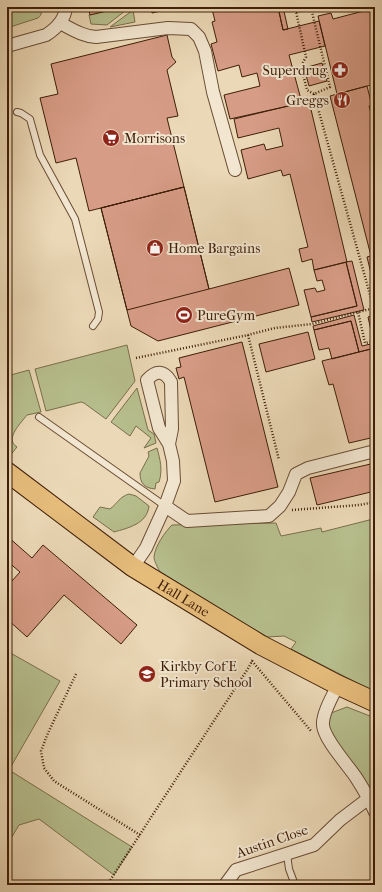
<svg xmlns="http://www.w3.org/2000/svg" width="382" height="892" font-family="'IM FELL French Canon',serif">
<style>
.green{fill:#b7bf8e;stroke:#7a6e4b}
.building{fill:#d79c86;stroke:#3e1e08}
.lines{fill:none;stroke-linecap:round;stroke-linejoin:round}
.service-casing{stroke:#694c34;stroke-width:8}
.minor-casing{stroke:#694c34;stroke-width:14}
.primary-casing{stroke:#3e1e08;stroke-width:21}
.path{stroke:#3e1e08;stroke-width:2.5;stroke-dasharray:1 2;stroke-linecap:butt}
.service{stroke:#f2e6d0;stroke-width:6}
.minor{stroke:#f2e6d0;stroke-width:12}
.primary{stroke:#e6bc7b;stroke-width:19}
.labels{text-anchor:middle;stroke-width:4;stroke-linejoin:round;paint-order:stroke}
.poi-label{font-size:14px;fill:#3e1e08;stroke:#f2e6d0;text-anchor:start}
.street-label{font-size:14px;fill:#3e1e08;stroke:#f2e6d0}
</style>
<rect width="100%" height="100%" fill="#ebd8b6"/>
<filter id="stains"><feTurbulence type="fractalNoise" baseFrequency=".005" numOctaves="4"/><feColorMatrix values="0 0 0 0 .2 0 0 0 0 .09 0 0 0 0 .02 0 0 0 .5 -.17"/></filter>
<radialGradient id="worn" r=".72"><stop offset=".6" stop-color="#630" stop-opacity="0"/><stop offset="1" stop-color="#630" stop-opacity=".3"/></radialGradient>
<path class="green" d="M13,7H38C43,10 42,15 38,18L7,28V15Z
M123,7H130L107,25L91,24L89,15Z
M133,10L135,22L110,27Z
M127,345L135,381L106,419L84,403L81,402L46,411L35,369Z
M29,370L41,412L27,415C21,423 4,439 17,447L9,457L7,455V376Z
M137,388L148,430L154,434L156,443L144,448L151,438L136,426L130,436L111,422Z
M157,448C160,459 163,470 159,482L156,483L155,489C144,488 140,483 140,473L149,456L148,452Z
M129,494L136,496L149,506C147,524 128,528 114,532L93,517L100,507L110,509C118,503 119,497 129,494Z
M373,516H375V692L291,649L296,642L284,636L267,637L160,572C158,568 154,561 154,557C155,546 165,532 172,525L276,523L281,536L321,528L322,532L373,519Z
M7,651L60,681L9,770L132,847L114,875L39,819L19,825L7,845Z
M347,707L375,718V803L327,728L331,713Z"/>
<path class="building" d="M88,7H123L90,15Z
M150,7H173V8L152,13Z
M222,7H278L283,30L319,21L325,46L289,55L302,103L230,119L224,95L260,86L257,73L242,77L239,65L218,71L211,44L217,42L212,22L215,21L212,9Z
M278,7H283L288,29L283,30Z
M375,8V47L372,48L375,62V84L337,94L318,16L331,13L333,19Z
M167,35L172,57L176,62L167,70L178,116L167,118L184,187L89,211L76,158L56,163L40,98L58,94L51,64Z
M322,63L327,81L309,86L304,68Z
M367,86L372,106H369L375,128V255L371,256L330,96Z
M309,101L347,262L314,270L312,259L302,262L299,249L308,247L290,174L283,176L281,170L248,179L241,150L264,144L266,150L283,146L279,128L238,138L234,119Z
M184,187L209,289L289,268L299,305L158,341L131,326L101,208Z
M184,187L209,289L127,310L101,208Z
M373,255L375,264V290L367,257Z
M352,261L364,310L312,322L311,317L357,306L346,262Z
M346,262L357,306L311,317L304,290L315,288L317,292L325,290L322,280L317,281L314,270Z
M354,315L362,346L375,343V348L359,352L351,321L314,330L313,326Z
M375,315V335H372L368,317Z
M351,321L359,352L332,359L329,348L319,350L314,330Z
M308,332L315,359L266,372L259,344Z
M242,342L278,487L215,502L184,377L179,379L176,368L181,367L179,358Z
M375,348V437L349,443L333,384L329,385L322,361Z
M375,463V491L317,505L310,478Z
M7,536L32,558L43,545L137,625L121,644L64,595L27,637L7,619V578L11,582L20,572L7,561Z"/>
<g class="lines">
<g class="service-casing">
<path id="service" d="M17,112L21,113L30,119L40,155L75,219L99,312L98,319L93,326
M39,417L165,506
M287,854L289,869L295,885"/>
</g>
<g class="minor-casing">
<path id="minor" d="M60,23C72,29 82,36 96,37L168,28L191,29L199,37L205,51L213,92L235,170
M7,46L46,35C57,28 65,20 66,7
M165,506L187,521L269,516L280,506L289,492L296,474L308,468L375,451
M133,567L146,548L165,506L174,481L173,461L169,444L159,428L147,380C156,370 164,370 171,382L172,429L169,444
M338,685C333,695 322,714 323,725C324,740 349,766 357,779C364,790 370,800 375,812
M225,885L236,870L314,845L340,820L369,798"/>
</g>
<g class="primary-casing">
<g id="primary">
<path id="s1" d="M7,472L133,567L261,645L338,685L375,702"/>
</g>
</g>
<path class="path" d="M295,7L306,57L301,66L307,90L314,94L330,87L311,8
M296,12L314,7
M314,94L374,309
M375,308L358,312L365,343L375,341
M248,335L279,460
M136,358L248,335L275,328L312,324L358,312
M292,510L359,505L375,502
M252,661L311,731
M76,674L48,733L41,751L44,768L54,781L140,835
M107,885L249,667L253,659"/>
<use href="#service" class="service"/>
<use href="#minor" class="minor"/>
<use href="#primary" class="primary"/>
</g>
<defs>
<g id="pharmacy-disc" transform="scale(0.9)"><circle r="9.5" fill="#8f2418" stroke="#f2e6d0"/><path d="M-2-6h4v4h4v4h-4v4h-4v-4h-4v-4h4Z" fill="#fff"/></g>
<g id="restaurant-disc" transform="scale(0.9)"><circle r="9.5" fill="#8f2418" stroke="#f2e6d0"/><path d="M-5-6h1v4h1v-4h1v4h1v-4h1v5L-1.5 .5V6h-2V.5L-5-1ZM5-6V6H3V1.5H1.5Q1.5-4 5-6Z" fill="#fff"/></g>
<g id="supermarket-disc" transform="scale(0.9)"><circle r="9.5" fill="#8f2418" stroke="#f2e6d0"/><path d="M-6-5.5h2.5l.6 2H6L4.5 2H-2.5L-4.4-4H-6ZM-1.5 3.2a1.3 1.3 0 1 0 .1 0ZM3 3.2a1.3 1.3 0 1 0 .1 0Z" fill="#fff"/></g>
<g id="shop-disc" transform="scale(0.9)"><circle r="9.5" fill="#8f2418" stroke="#f2e6d0"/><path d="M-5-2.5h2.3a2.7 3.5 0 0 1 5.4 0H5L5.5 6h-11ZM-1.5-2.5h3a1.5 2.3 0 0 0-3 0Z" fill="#fff"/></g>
<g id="stadium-disc" transform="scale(0.9)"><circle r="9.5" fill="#8f2418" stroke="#f2e6d0"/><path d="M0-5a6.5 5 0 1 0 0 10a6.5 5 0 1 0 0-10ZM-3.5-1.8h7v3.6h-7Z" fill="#fff"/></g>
<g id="school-disc" transform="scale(0.9)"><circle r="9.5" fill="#8f2418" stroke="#f2e6d0"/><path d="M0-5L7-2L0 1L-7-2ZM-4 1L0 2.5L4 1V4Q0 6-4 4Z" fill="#fff"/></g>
</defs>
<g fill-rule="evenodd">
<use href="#pharmacy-disc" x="340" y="70"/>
<use href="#restaurant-disc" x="342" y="100"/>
<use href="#supermarket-disc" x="111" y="138"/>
<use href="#shop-disc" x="155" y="248"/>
<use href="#stadium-disc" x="184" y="315"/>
<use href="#school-disc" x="147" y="674"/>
</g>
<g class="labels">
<g class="poi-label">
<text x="327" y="75" text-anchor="end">Superdrug</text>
<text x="329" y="105" text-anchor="end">Greggs</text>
<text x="124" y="143">Morrisons</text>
<text x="168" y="253">Home Bargains</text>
<text x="197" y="320">PureGym</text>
<text x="160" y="671">Kirkby CofE<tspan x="160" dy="16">Primary School</tspan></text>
</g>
<g class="street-label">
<text dy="5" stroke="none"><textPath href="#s1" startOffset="217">Hall Lane</textPath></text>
<text transform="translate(272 841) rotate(-19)" y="5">Austin Close</text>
</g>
</g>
<rect width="382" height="892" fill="none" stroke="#ebd8b6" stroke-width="24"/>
<rect x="8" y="8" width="366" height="876" fill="none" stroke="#3e1e08" stroke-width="2"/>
<rect x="12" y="12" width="358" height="868" fill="none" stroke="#3e1e08"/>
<rect width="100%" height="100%" filter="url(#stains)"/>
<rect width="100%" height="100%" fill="url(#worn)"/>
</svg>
